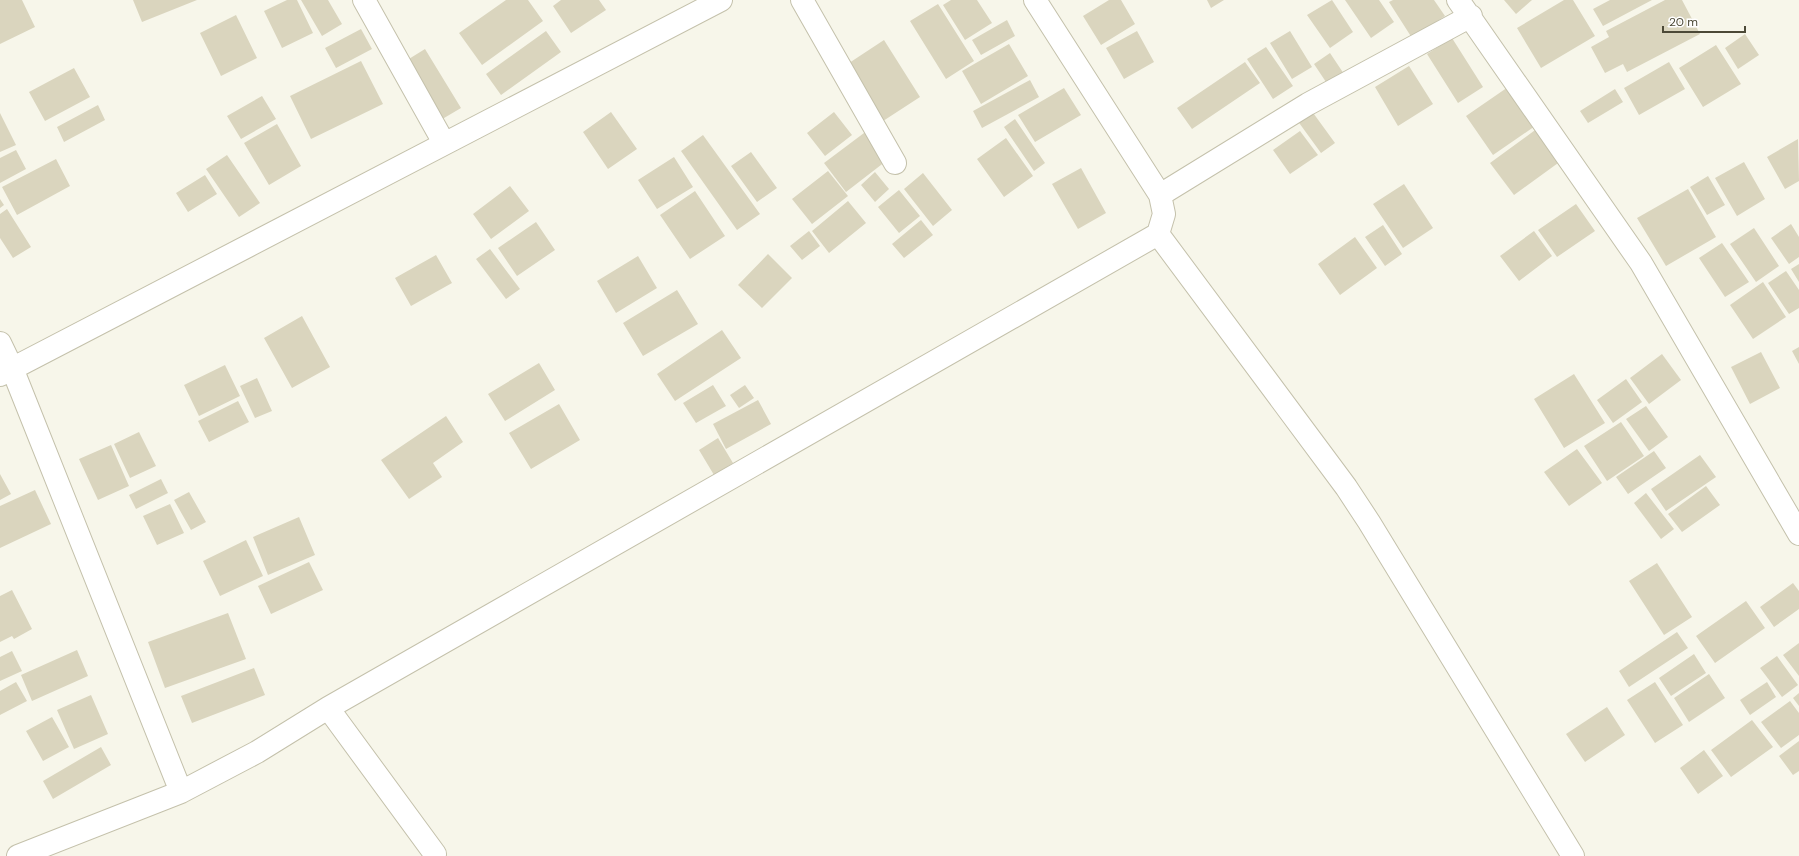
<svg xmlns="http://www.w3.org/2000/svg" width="1799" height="856" font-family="'DM Sans',sans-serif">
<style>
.building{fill:#dad5be}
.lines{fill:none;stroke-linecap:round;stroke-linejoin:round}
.minor-casing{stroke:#c4c1ab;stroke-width:24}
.minor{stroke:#fff;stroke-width:22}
</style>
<rect width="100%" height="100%" fill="#f7f6ea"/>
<path class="building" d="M0,0H22L35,27L0,44Z
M133,0H197L142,22Z
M287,0H297L313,33L282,48L264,11Z
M301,0H328L342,24L322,36Z
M506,0H528L543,21L482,65L459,33Z
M561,0H599L606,10L571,33L553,6Z
M951,0H977L992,23L965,40L943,5Z
M1109,0H1121L1135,24L1101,45L1083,16Z
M1207,0H1224L1211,8Z
M1332,0L1353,32L1330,48L1307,15Z
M1345,0H1379L1394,22L1371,38Z
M1393,0H1434L1445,16L1412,38L1389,2Z
M1504,0H1532L1516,14Z
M1564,0H1573L1595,36L1541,68L1517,28Z
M1610,0H1652L1603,26L1593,9Z
M1665,0H1682L1700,34L1627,72L1623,64L1605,73L1591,47L1609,37L1606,31Z
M938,4L974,61L946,79L910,21Z
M236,15L257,58L221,76L200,33Z
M1007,20L1015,36L981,55L972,40Z
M361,29L372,49L336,68L325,48Z
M546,31L561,52L501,95L486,74Z
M1137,31L1154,62L1124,79L1106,48Z
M1290,31L1312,67L1292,79L1270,43Z
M1745,34L1759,55L1738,69L1725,48Z
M1452,38L1483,87L1458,103L1427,54Z
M884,40L920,97L880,123L843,67Z
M1009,44L1028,76L981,104L962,71Z
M1716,45L1741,84L1703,107L1679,68Z
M1266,47L1293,86L1273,99L1247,59Z
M425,49L461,108L439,121L404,62Z
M1330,53L1346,77L1330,88L1314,64Z
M361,61L383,104L311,139L290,96Z
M1245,62L1260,83L1192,129L1177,108Z
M1669,62L1685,89L1639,115L1624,88Z
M1409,66L1433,104L1398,126L1375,87Z
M74,68L90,97L45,121L29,92Z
M1030,80L1039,97L982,128L973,111Z
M1511,85L1538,124L1493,155L1466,116Z
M1064,88L1081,115L1035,142L1018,115Z
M1615,89L1623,102L1588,123L1580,111Z
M262,96L276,119L241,139L227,116Z
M98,105L105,120L64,142L57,127Z
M1311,110L1335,143L1321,153L1297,120Z
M611,112L637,149L608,169L583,132Z
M834,112L852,135L825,156L807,133Z
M0,113L16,145L0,152Z
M1015,119L1045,163L1034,171L1004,127Z
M277,124L301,166L269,185L244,143Z
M1542,125L1565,158L1514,195L1490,163Z
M868,130L890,158L846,192L824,163Z
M1300,131L1318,155L1290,174L1273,150Z
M703,135L760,214L737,230L681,151Z
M1006,138L1033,176L1004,197L977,159Z
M1798,139L1799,181L1785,189L1767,157Z
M16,150L26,169L0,183V158Z
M751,152L777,188L757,202L731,166Z
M227,155L260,203L239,217L206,169Z
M674,157L693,187L657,209L638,180Z
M56,159L70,186L17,215L2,187Z
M1744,162L1765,199L1737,216L1715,178Z
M1081,168L1106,213L1078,229L1052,184Z
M828,171L848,196L812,224L792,199Z
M875,172L889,189L875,202L861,185Z
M923,173L952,210L933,226L904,189Z
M205,175L217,194L188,212L176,193Z
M1708,176L1725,205L1707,215L1690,187Z
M1404,184L1433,228L1403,248L1373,204Z
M510,186L529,211L491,239L473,214Z
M1688,189L1716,237L1666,266L1637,218Z
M899,190L920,216L899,233L878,207Z
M695,191L725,236L690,259L660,215Z
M0,199L4,205L0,208Z
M848,201L866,223L829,253L812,231Z
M1576,204L1595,231L1557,257L1538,230Z
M7,209L31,247L13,258L0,238V214Z
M921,220L933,235L904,258L892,244Z
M536,222L555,250L517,276L498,248Z
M1791,224L1799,237V257L1789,264L1771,238Z
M1383,225L1402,254L1385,266L1365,237Z
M1754,228L1779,266L1756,282L1730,244Z
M809,231L820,246L802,260L790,246Z
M1534,231L1552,256L1519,281L1500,256Z
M1355,237L1377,268L1340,295L1318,264Z
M1722,243L1749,282L1725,297L1699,258Z
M490,249L520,289L506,299L476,259Z
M768,254L792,278L762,308L738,285Z
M436,255L452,283L411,306L395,278Z
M638,256L657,288L616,313L597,281Z
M1799,264V282L1791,269Z
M1786,271L1799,290V308L1789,314L1768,283Z
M1763,282L1786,317L1753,339L1730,305Z
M677,290L698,324L643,356L623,323Z
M302,316L330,367L292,388L264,338Z
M722,330L741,358L675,401L657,374Z
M1799,347V364L1792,351Z
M1761,352L1780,388L1750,404L1731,367Z
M1662,354L1681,380L1649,404L1630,378Z
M539,363L555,390L505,421L488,394Z
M225,365L240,396L199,416L184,385Z
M1574,374L1605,423L1564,448L1534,399Z
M257,378L272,411L255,418L240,386Z
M1626,379L1642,402L1613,423L1597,400Z
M713,385L726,406L696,423L683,403Z
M745,385L754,398L739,408L730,395Z
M758,400L771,424L726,449L713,424Z
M238,401L249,422L209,442L198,421Z
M559,404L580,440L531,469L509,433Z
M1646,406L1668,437L1649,451L1626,419Z
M446,416L463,442L433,463L442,477L409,499L381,460Z
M1621,422L1644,456L1607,481L1584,446Z
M139,432L156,466L130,478L114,444Z
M718,438L733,463L714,475L699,450Z
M111,445L129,486L98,500L79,459Z
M1577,449L1602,483L1569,506L1544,472Z
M1654,451L1666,468L1628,494L1616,477Z
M1700,455L1716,477L1666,511L1651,489Z
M0,474L11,494L0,500Z
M161,479L168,493L136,509L129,495Z
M1706,486L1720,505L1682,532L1668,514Z
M35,490L51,524L0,548V506Z
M189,492L206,522L191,530L174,500Z
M1646,493L1674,529L1661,539L1634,503Z
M170,504L184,533L157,545L143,516Z
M299,517L315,555L268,575L253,537Z
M246,540L263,576L220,596L203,561Z
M309,562L323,590L271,614L258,586Z
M1657,563L1692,617L1664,635L1629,581Z
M1793,583L1799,591V609L1774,627L1760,607Z
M12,590L32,629L14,639L12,636L0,642V596Z
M1746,601L1765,628L1715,663L1696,636Z
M228,613L246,659L165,688L148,642Z
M1677,632L1688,648L1629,687L1619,671Z
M1799,643V676L1783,655Z
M77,650L88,676L32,701L21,675Z
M12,651L22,671L0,681V657Z
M1694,654L1706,673L1671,696L1659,678Z
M1777,656L1798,685L1782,697L1760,668Z
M254,668L265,695L192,723L181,696Z
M1709,674L1725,698L1689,722L1674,698Z
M16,682L27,701L0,715V691Z
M1655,682L1683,725L1655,743L1627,700Z
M1767,682L1776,697L1750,715L1740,700Z
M1799,693V706L1793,698Z
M91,695L108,734L74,749L57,710Z
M1790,701L1799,713V735L1781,748L1761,722Z
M1607,707L1625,735L1585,762L1566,734Z
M52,717L69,747L43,761L26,731Z
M1752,720L1773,747L1731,777L1711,750Z
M1799,741V771L1793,775L1779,756Z
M101,747L111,765L53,799L43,781Z
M1704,750L1723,776L1698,794L1680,768Z"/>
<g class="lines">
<g class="minor-casing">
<path id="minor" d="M364,0L444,143
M802,0L895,163
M1035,0L1160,195
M1458,0L1641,263L1799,534
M1471,16L1308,104L1160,195L1164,214L1158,234L1346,487L1369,522L1573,856
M0,343L12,368L181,792
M0,375L721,0
M328,708L435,854
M18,856L181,792L257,752L328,708L1158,234"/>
</g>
<use href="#minor" class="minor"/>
</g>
<path d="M1663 26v6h82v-6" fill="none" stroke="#4c4937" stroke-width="2"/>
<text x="1669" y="26" font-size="12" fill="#4c4937" stroke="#ffffff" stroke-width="3" paint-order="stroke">20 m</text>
</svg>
